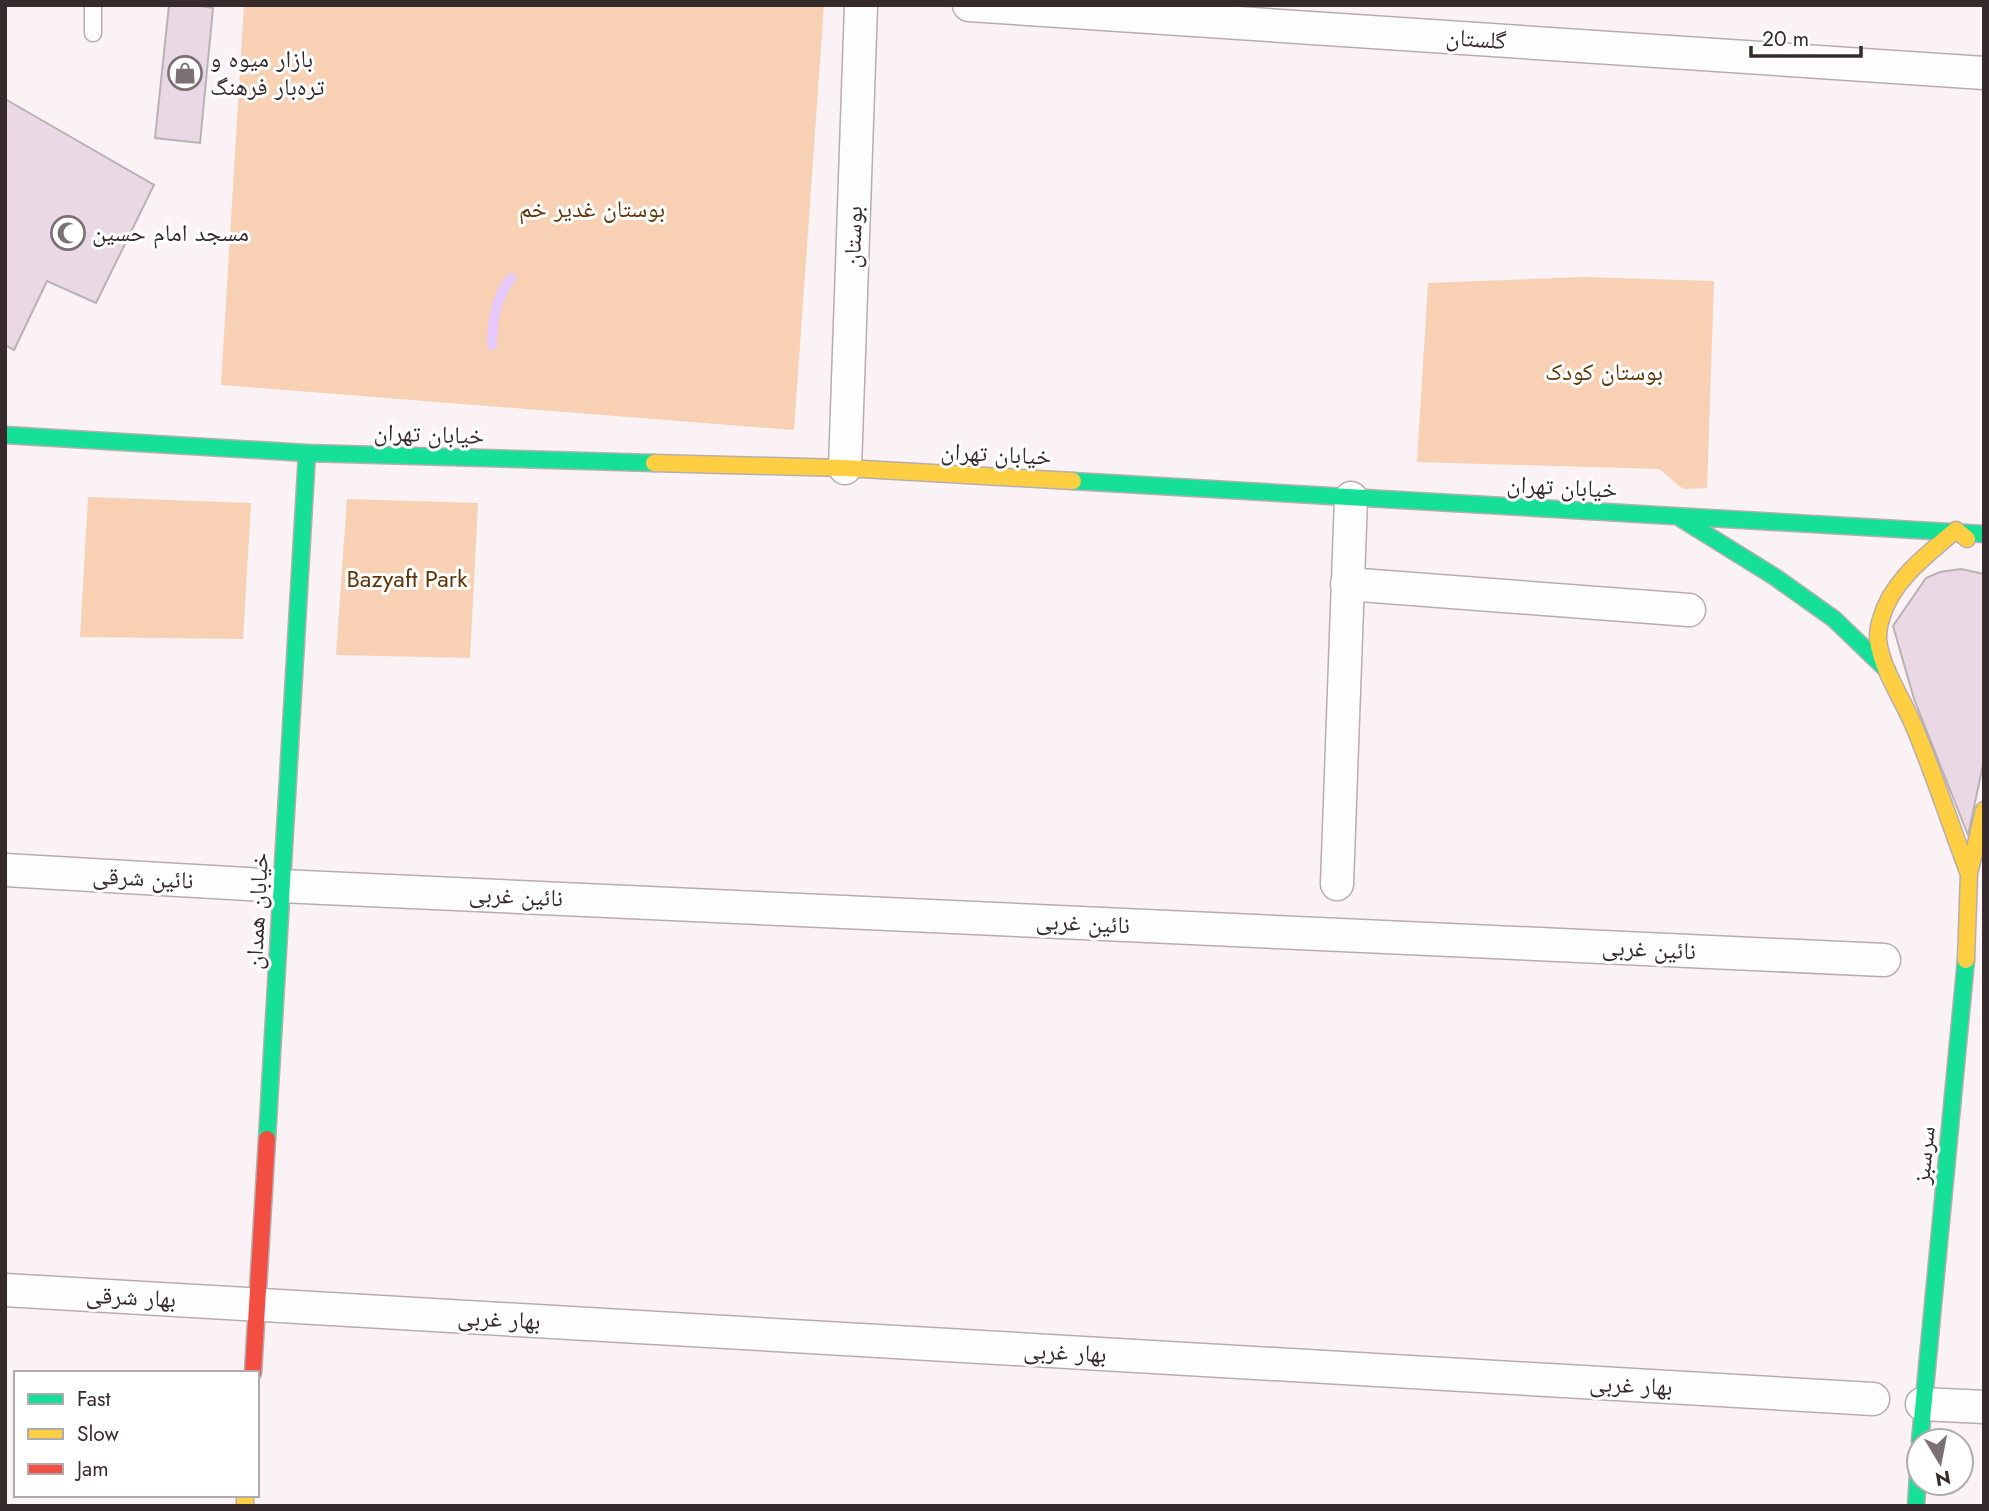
<svg xmlns="http://www.w3.org/2000/svg" width="1989" height="1511" font-family="Jost,'Noto Naskh Arabic',sans-serif">
<style>
.green{fill:#f8d0b3}
.lines{fill:none;stroke-linecap:round;stroke-linejoin:round}
.stream{stroke:#e5c8fc;stroke-width:10}
.building{fill:#ead8e4;stroke:#bab1b5;stroke-width:2}
.lane-casing{stroke:#b7adb0;stroke-width:19}
.street-casing{stroke:#b7adb0;stroke-width:35}
.fast-casing{stroke:#b7adb0;stroke-width:19}
.slow-casing{stroke:#b7adb0;stroke-width:19}
.jam-casing{stroke:#b7adb0;stroke-width:19}
.lane{stroke:#fefdfd;stroke-width:16}
.street{stroke:#fefdfd;stroke-width:32}
.fast{stroke:#16e098;stroke-width:16}
.slow{stroke:#ffcf43;stroke-width:16}
.jam{stroke:#f24e42;stroke-width:16}
.labels{text-anchor:middle;stroke-width:6;stroke-linejoin:round;paint-order:stroke}
.street-label{font-size:24px;fill:#362a2d;stroke:#fff}
.poi-label{font-size:24px;fill:#362a2d;stroke:#fff;text-anchor:start}
.park-label{font-size:24px;fill:#603507;stroke:#fff}
</style>
<rect width="100%" height="100%" fill="#faf2f4"/>
<path class="green" d="M244,5H824L794,430L221,385Z
M1583,277L1714,281L1707,488L1683,489L1659,469L1417,462L1428,283Z
M88,497L251,503L243,639L80,637Z
M347,499L478,503L470,658L336,655Z"/>
<g class="lines">
<path class="stream" d="M492,345C492,320 496,298 511,278"/>
</g>
<path class="building" d="M169,5H195L213,8L200,143L155,138Z
M5,99L154,185L96,303L47,281L14,350L5,345Z
M1961,569L1984,574V760L1968,835L1914,699L1893,626L1926,578L1940,572Z"/>
<g class="lines">
<g class="lane-casing">
<path id="lane" d="M93,5V33"/>
</g>
<g class="street-casing">
<path id="street" d="M969,5L1984,73
M845,468L861,5
M1347,584L1689,610
M5,870L281,886L1884,960
M1337,884L1351,498
M5,1290L1873,1399
M1922,1404L1984,1407"/>
</g>
<g class="fast-casing">
<path id="fast" d="M5,435L307,453L654,463
M1073,481L1984,534
M1680,518L1775,577L1834,619L1887,670
M267,1139L307,453
M1920,1441L1966,960
M1916,1506L1919,1460"/>
</g>
<g class="slow-casing">
<path id="slow" d="M654,463L845,468L1073,481
M1967,539L1956,530C1928,554 1891,581 1881,619C1879,625 1878,634 1878,640C1882,670 1901,696 1913,724C1934,773 1950,824 1969,874
M1966,960L1969,874L1984,810
M245,1495V1506"/>
</g>
<g class="jam-casing">
<path id="jam" d="M253,1373L267,1139"/>
</g>
<use href="#lane" class="lane"/>
<use href="#street" class="street"/>
<use href="#fast" class="fast"/>
<use href="#slow" class="slow"/>
<use href="#jam" class="jam"/>
</g>
<defs>
<g id="shop-ring" transform="scale(1.75)"><circle r="9.5" fill="#fff" stroke="#7b7073" stroke-width="1.5"/><path d="M-5-2.5h2.3a2.7 3.5 0 0 1 5.4 0H5L5.5 6h-11ZM-1.5-2.5h3a1.5 2.3 0 0 0-3 0Z" fill="#7b7073"/></g>
<g id="mosque-ring" transform="scale(1.75)"><circle r="9.5" fill="#fff" stroke="#7b7073" stroke-width="1.5"/><path d="M3.5-4.9A6 6 0 1 0 3.5 4.9A5 5 0 1 1 3.5-4.9Z" fill="#7b7073"/></g>
</defs>
<g fill-rule="evenodd">
<use href="#shop-ring" x="185" y="73"/>
<use href="#mosque-ring" x="68" y="233"/>
</g>
<g class="labels">
<g class="street-label">
<text transform="translate(1476 39) rotate(4)" y="8">گلستان</text>
<text transform="translate(853 237) rotate(-88)" y="8">بوستان</text>
<text transform="translate(429 434) rotate(2)" y="8">خیابان تهران</text>
<text transform="translate(996 454) rotate(3)" y="8">خیابان تهران</text>
<text transform="translate(1562 487) rotate(3)" y="8">خیابان تهران</text>
<text transform="translate(143 878) rotate(3)" y="8">نائین شرقی</text>
<text transform="translate(516 896) rotate(3)" y="8">نائین غربی</text>
<text transform="translate(257 911) rotate(-87)" y="8">خیابان همدان</text>
<text transform="translate(1083 923) rotate(3)" y="8">نائین غربی</text>
<text transform="translate(1649 949) rotate(3)" y="8">نائین غربی</text>
<text transform="translate(1924 1155) rotate(-84)" y="8">سرسبز</text>
<text transform="translate(131 1297) rotate(3)" y="8">بهار شرقی</text>
<text transform="translate(499 1319) rotate(3)" y="8">بهار غربی</text>
<text transform="translate(1065 1352) rotate(3)" y="8">بهار غربی</text>
<text transform="translate(1631 1385) rotate(3)" y="8">بهار غربی</text>
</g>
<g class="poi-label">
<text x="210" y="67">بازار میوه و<tspan x="210" dy="28">تره‌بار فرهنگ</tspan></text>
<text x="92" y="241">مسجد امام حسین</text>
</g>
<g class="park-label">
<text x="592" y="217">بوستان غدیر خم</text>
<text x="1604" y="380">بوستان کودک</text>
<text x="407" y="587">Bazyaft Park</text>
</g>
</g>
<rect width="1989" height="1511" fill="none" stroke="#362a2d" stroke-width="14"/>
<rect x="14" y="1371" width="245" height="126" fill="#ffffff" stroke="#afaaab" stroke-width="2"/>
<rect x="28" y="1394" width="35" height="10" fill="#16e098" stroke="#afaaab" stroke-width="2"/>
<text x="77" y="1406" font-size="21" fill="#362a2d">Fast</text>
<rect x="28" y="1429" width="35" height="10" fill="#ffcf43" stroke="#afaaab" stroke-width="2"/>
<text x="77" y="1441" font-size="21" fill="#362a2d">Slow</text>
<rect x="28" y="1464" width="35" height="10" fill="#f24e42" stroke="#afaaab" stroke-width="2"/>
<text x="77" y="1476" font-size="21" fill="#362a2d">Jam</text>
<g transform="translate(1940 1462) rotate(170)"><circle r="33" fill="#ffffff" stroke="#afaaab" stroke-width="2"/>
<path d="M0-5L12 26L0 18L-12 26Z" fill="#7b7073"/>
<text y="-10" font-size="19" font-weight="bold" text-anchor="middle" fill="#362a2d">N</text>
</g>
<path d="M1751 46v10h110v-10" fill="none" stroke="#362a2d" stroke-width="3.5"/>
<text x="1762" y="46" font-size="21" fill="#362a2d" stroke="#ffffff" stroke-width="5" paint-order="stroke">20 m</text>
</svg>
